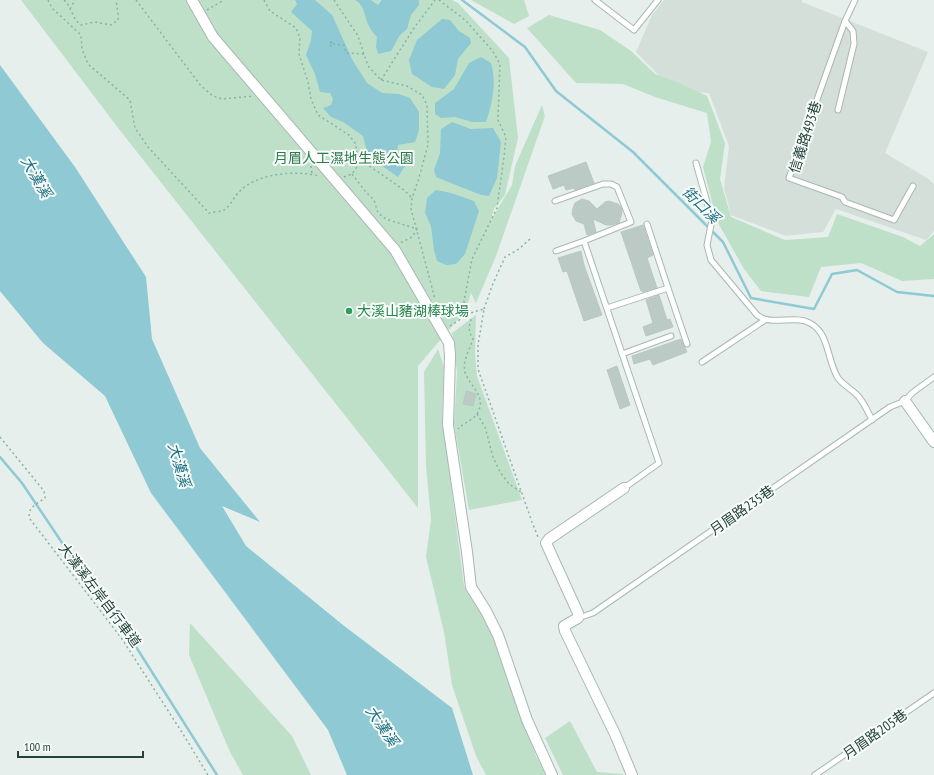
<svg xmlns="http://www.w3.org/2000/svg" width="934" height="775" font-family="'PT Sans Narrow','Noto Sans TC',sans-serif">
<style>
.built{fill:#d4dfda}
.green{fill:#bfe0c8}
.water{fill:#8ec9d4}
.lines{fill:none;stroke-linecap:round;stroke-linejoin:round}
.stream{stroke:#8ec9d4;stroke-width:2.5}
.building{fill:#bbcac4;stroke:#b8c9c2}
.lane-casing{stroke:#a8b8b2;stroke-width:7}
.street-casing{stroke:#a8b8b2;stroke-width:12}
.path{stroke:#86b3a5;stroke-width:1.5;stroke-dasharray:2 3;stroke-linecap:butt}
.lane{stroke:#fff;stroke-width:5}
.street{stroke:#fff;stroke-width:10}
.leisure-dot{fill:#2e9e5b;stroke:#f7fbf9;stroke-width:1.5}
.labels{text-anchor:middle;stroke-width:4;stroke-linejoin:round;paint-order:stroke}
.street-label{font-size:14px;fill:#24423a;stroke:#f7fbf9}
.park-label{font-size:14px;fill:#2d7a4b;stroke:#f7fbf9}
.leisure-label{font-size:14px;fill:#27864d;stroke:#f7fbf9;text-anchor:start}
.water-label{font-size:15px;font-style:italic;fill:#1c6f80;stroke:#f7fbf9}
</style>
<rect width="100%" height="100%" fill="#e6efeb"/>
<path class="built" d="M664,0H802V2L928,52L885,153L927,178L934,184V231L926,240L836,209L823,232L786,236L731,215L724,188L729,146L709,93L674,91L636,52L652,15Z"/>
<path class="green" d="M21,0H452L458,3L509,58L518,138L505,195L494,209L491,220L512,185L515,166L542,105L545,116L496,256L476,303L471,293L466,310L418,366V508L122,133Z
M471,0H524L529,16L514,24Z
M549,15L600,30L631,51L655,74L677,82L707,96L725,143L720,179L731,217L785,240L828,237L837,214L903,237L920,246L934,234V279L902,281L861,263L821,267L809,297L761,291L744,269L717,221L703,167L711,142L707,113L655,97L623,84L576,83L527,28Z
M476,315L475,354L477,376L522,500L469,510L454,424L457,373L452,333Z
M438,349L444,367L442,415L464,586L491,628L500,659L536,756L546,775H486L476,756L452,685L444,632L426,557L431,519L426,466L424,372Z
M190,623L292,736L311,775H243L230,752L189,655Z
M570,721L597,772L623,774V775H563L545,738Z"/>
<path class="water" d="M295,0H315L332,15L353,61L367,83L382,93L399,94L410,98L419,112V130L415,142L398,145L397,151L403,158L405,166L398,177L368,156L363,136L343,122L331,117L323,108L331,105L333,99L330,93L320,92L315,74L306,55L311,40L312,31L291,12L297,4Z
M355,0H371L378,5L382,0H419V5L411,15L407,29L400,35L391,51L378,54L376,47L377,37C374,34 371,30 369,26C364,17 365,5 355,0Z
M442,19L450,20L459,31L470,38L471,43L458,59L455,75L444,89L432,87L412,74L409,60L417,40Z
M481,57L491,63C497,83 492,104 486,122H472L455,117L441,118L435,114V103L454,89L469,63Z
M0,65L75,167L146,277L152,339L200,448L260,522L222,506L246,546L343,625L452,708L473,775H347L328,730L151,493L105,396L43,343L0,291Z
M452,122L471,129L493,128L501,142L497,178L489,196L481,195L436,177L434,170L440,153L441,129Z
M436,190L451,193L474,201L479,211L465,254L456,264L446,265L437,261L434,250L431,226L425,213L427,198Z"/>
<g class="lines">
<path class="stream" d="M462,0L525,47L556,91L633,152L723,242L751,298L814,309L832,274L857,270L897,292L934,296
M0,457L22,483L91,586L126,631L217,775"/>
</g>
<path class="building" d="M586,162L594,183L575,190L574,188L566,190L564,185L553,189L548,176Z
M582,199L589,201L597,209L605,202L609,201L618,204L621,207L622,213L619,223L611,225H606L593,219L596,232L587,235L584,224L576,221L572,214L573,208L575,203Z
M643,225L653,255L647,258L657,288L643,292L642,291H641L621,232Z
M581,251L584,265L602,315L584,321L567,271L563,272L558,258Z
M659,295L667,320L670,319L673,327L646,336L643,327L653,323L646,300Z
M681,339L687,352L653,365L650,359L634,364L632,356Z
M617,366L630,405L620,409L607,370Z
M466,391L476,394L473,406L463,404Z"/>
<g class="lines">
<g class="lane-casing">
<path id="lane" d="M595,0L634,30L658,0
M855,0L845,21L789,178L842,197L845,202L894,220L913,186
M838,110L854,44L853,31L845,21
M696,163L712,220L707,245L711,260L757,315C759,316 762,319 765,319C776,323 793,317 805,321C830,329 826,359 838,378C843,385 850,388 856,394C863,400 868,412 872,420
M555,201L603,184H611L617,187L631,222L584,241
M556,251L584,241L659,463L624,488
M668,288L687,344
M607,308L668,288L647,224
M622,354L671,336
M702,362L765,320
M578,618L593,613L890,407L905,401L912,393L934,377
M815,775L934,693"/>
</g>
<g class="street-casing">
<path id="street" d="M192,0L213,37L395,250L449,343L450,356L448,425L467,552L471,587L486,611L498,635L527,720L552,775
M905,401L934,442
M624,488L549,539L546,543L578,613V618L564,626L565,631L615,734L632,775"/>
</g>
<path class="path" d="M48,0L52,8L81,35L82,49L88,64L130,100L135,128L148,147L209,213C213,212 220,212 224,210C230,207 234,196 240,191C258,173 296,170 319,176
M64,0C72,7 72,19 81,25L95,22L111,25L118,20V14L116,0
M136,0L201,86L213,96L222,99L253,96
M264,0L270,11L296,28L300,38L299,54L308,82L311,99L318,115L349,135L355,143L358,156L365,163L404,190L412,198
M334,0L358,36L368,66L381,80L407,86L422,95L427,105L428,145L418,181L412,198L411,209L435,299
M439,0L465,20L492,50L500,64L498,120L506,137L504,157L497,208L472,259L464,301L467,315L471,320C468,328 469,332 473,339C470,349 462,361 465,372C469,386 488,396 477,414C472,421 463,423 458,429
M70,9L75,0
M207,10L224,0
M331,42L333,44L331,46L329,44Z
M333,44L344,45L346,53L364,54
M381,80L414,28L435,0
M311,166L312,174
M352,174L365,191L374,200L378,213L386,219L417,229L412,237L400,243
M344,177L352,174L362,160
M484,309L492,286L505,257L519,249L530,239
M450,326L470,313L484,309L478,345V369L532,522L538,537L539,538
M477,414L485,427L493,457L500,472L509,484L521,492
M0,437L44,491L45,498C37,504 26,508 30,519L122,639L183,734L208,775"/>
<use href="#lane" class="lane"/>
<use href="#street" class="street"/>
</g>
<circle class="leisure-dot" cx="349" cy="311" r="4"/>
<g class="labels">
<g class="street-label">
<text transform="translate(805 137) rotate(-72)" y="5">信義路493巷</text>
<text transform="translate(742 510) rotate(-35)" y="5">月眉路235巷</text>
<text transform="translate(100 595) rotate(53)" y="5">大漢溪左岸自行車道</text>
<text transform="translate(875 734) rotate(-35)" y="5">月眉路205巷</text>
</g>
<g class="park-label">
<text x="344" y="163">月眉人工濕地生態公園</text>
</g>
<g class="leisure-label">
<text x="357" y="316">大溪山豬湖棒球場</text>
</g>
<g class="water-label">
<text transform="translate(36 177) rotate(60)" y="5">大漢溪</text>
<text transform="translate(701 205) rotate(45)" y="5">街口溪</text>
<text transform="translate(179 465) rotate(74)" y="5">大漢溪</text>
<text transform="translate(382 726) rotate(56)" y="5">大漢溪</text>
</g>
</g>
<path d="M18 751v6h125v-6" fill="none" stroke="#24423a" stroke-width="2"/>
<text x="24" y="751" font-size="12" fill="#24423a" stroke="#f7fbf9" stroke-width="3" paint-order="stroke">100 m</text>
</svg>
